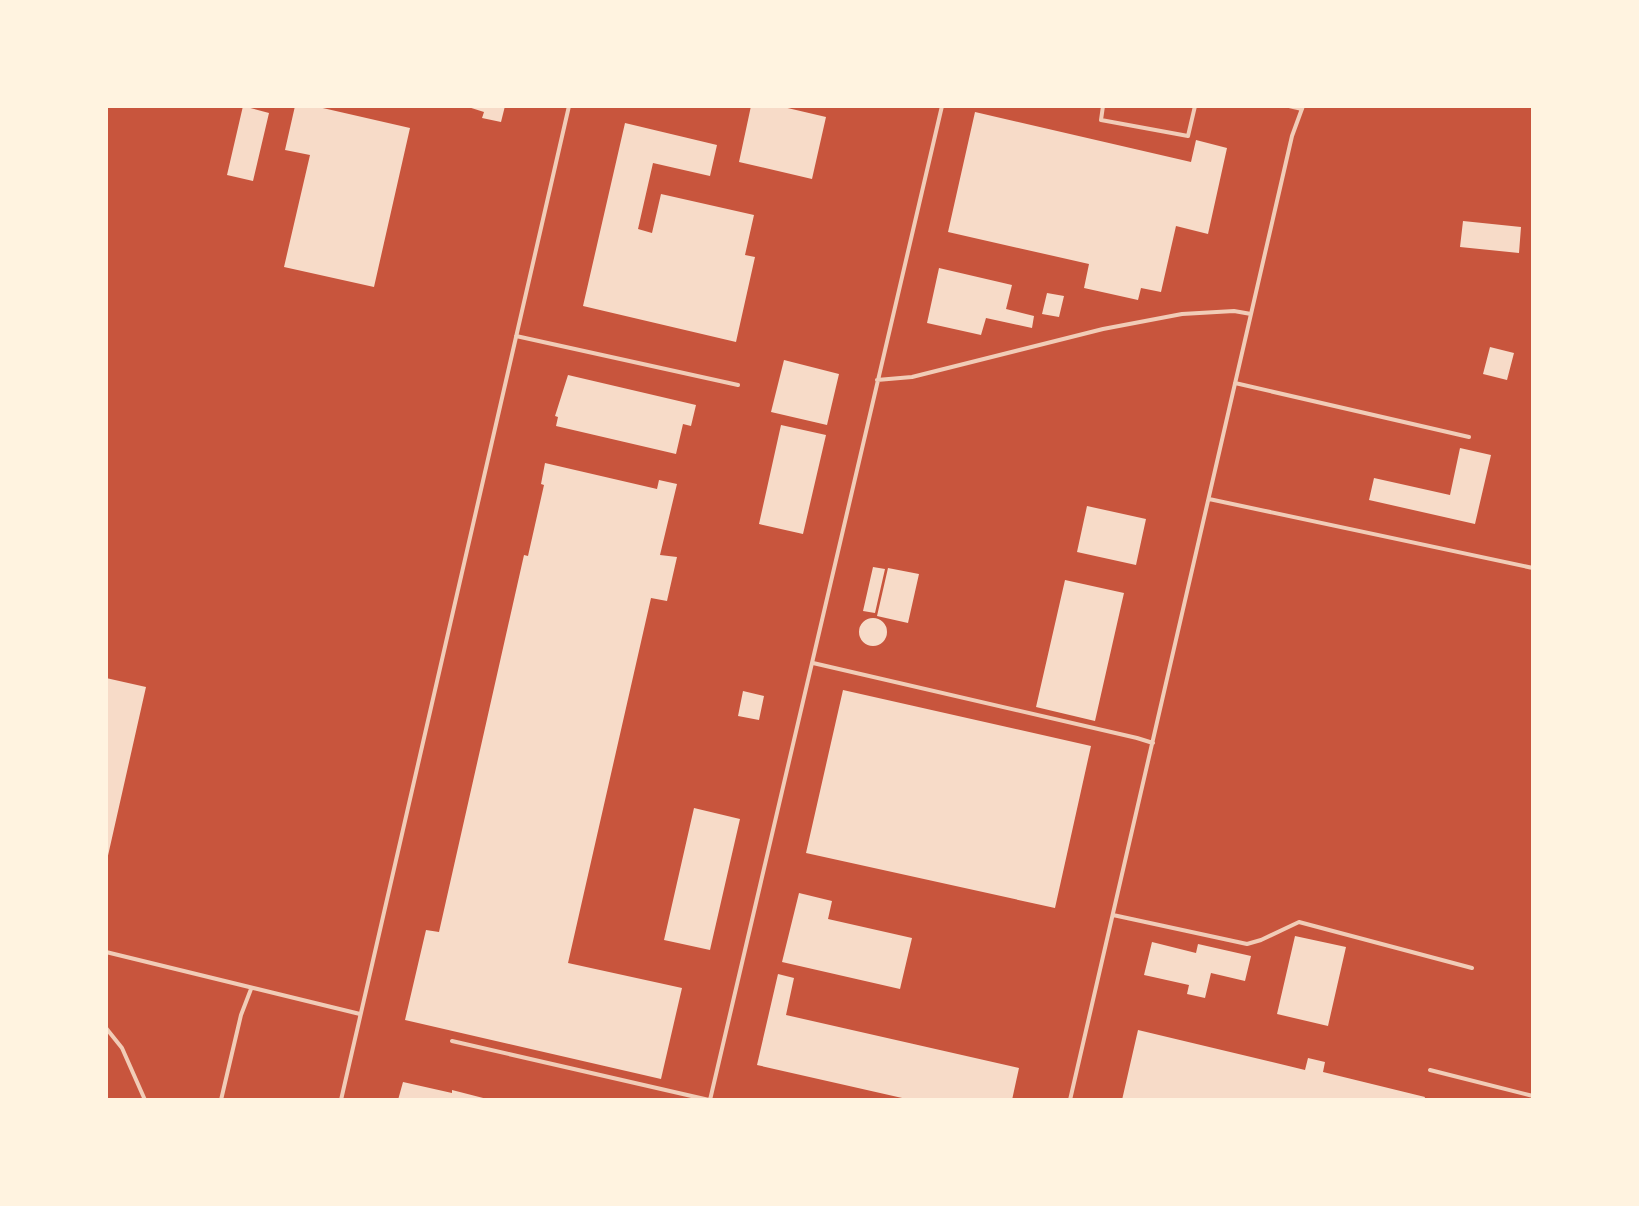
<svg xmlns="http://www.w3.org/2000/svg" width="1639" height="1206" font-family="'Nunito Sans',sans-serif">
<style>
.building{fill:#f7dbc8}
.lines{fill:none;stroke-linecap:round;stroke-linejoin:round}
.service{stroke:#f1ccb7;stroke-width:4}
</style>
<rect width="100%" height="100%" fill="#c8553d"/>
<path class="building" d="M243,106L269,113L253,181L227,175Z
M295,106H314L410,128L374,287L284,267L310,155L285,150Z
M465,106H505L501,122L482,118L484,112Z
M751,106H779L826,117L812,179L739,162Z
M975,112L1191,162L1196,140L1227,148L1208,234L1176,226L1161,292L1141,288L1138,300L1084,288L1089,264L948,232Z
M625,123L717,145L710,176L653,163L638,229L652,233L661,194L754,215L745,255L755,257L736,342L583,306Z
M1463,221L1521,227L1519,253L1460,247Z
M939,268L1012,285L1006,309L1034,316L1032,328L986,318L981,335L927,323Z
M1047,293L1064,296L1059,317L1042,314Z
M1490,347L1514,353L1507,380L1483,374Z
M784,360L839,374L827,425L771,412Z
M568,375L696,405L691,426L683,424L676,454L556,426L558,417L555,416Z
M781,425L826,435L803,534L759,524Z
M1460,448L1491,455L1475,524L1369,500L1374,478L1450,495Z
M545,463L657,489L659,480L677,484L660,555L677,557L667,601L651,598L568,963L682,988L661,1079L405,1020L426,930L439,932L524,555L528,556L544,485L541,484Z
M1087,506L1146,519L1136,565L1077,552Z
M873,567L885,569L875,613L863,611Z
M888,568L919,574L908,623L877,616Z
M1065,580L1124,593L1095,721L1036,707Z
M859 632a14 14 0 1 1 28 0a14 14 0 1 1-28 0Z
M106,678L146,687L107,860H106Z
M843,690L1091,746L1055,908L806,853Z
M743,691L764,696L759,720L738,716Z
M694,808L740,819L710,950L664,940Z
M799,893L832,901L828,919L912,938L900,989L782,962Z
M1295,936L1346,947L1328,1026L1277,1014Z
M1152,942L1196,953L1198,944L1251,956L1245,981L1211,973L1205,998L1187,994L1189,985L1144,975Z
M778,974L794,978L786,1015L1019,1068L1012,1100H911L757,1065Z
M1138,1030L1305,1070L1308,1058L1325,1062L1323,1072L1425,1097L1424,1100H1122Z
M403,1082L452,1093V1090L491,1100H398Z"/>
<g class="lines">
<path class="service" d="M1103,106L1101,120L1188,136L1195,106
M1289,106L1302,109
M516,336L738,385
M877,380L912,377L1103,329L1182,314L1234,311L1251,314
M1235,383L1469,437
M1209,499L1533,568
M813,663L1137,738L1153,743
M1113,915L1247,944L1261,940L1299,922L1472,968
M106,952L360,1014
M106,1028L122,1048L145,1100
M452,1041L709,1100
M1430,1070L1533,1096
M221,1100L241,1015L251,989
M341,1100L569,106
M710,1100L942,106
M1070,1100L1292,136L1303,106"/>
</g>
<rect width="1639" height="1206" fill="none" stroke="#fff3e0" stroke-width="216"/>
</svg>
